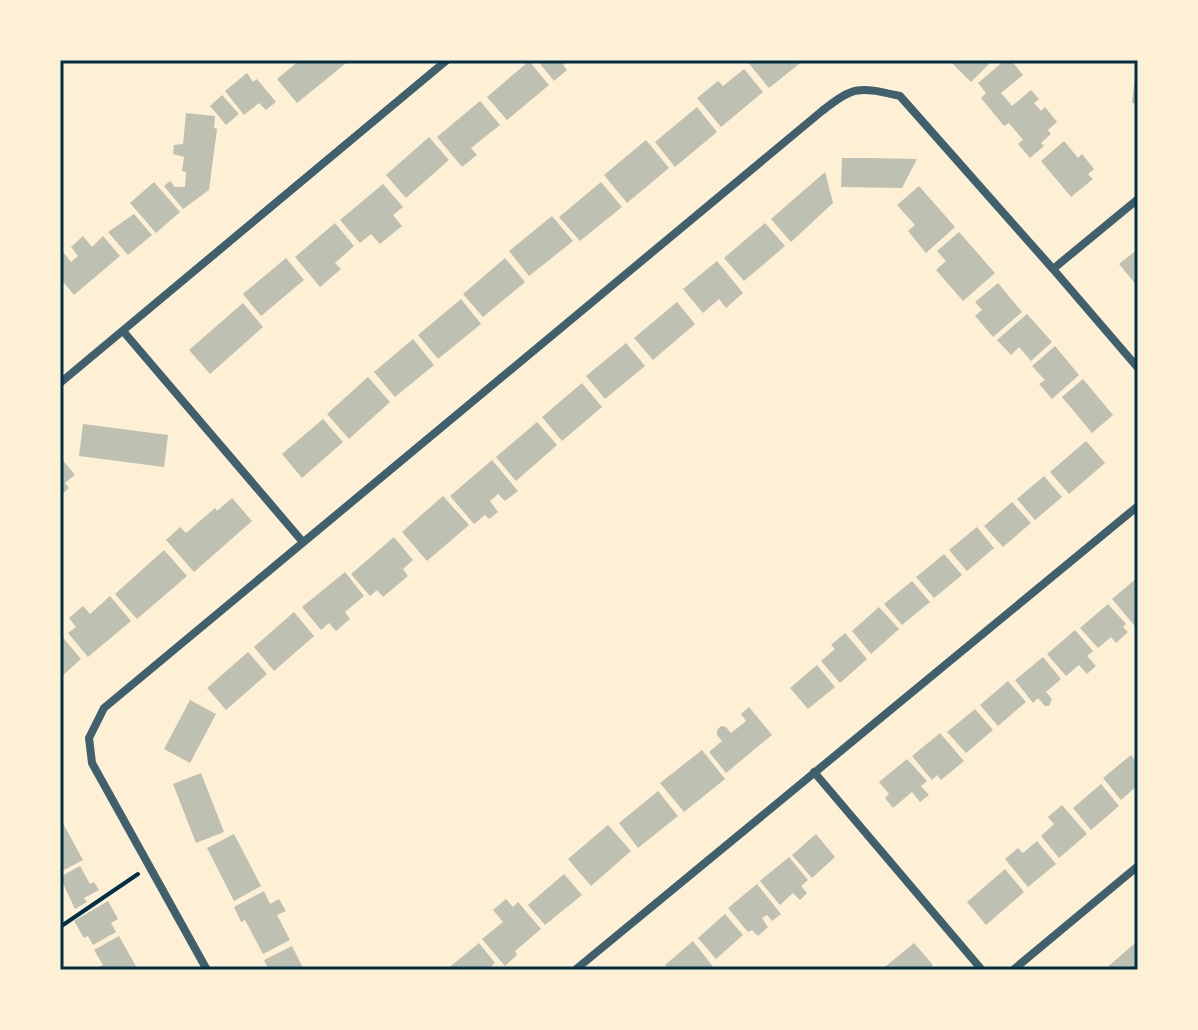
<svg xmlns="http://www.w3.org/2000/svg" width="1198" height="1030" font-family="Merriweather,serif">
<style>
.building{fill:#bec0b2}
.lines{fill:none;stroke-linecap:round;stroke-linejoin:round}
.path{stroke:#003049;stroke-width:4}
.minor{stroke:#3f606c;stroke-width:8}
.neatline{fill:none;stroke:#003049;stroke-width:3}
</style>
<rect width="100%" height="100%" fill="#fdf0d5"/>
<path class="building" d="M300,60H350L297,103L277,79Z
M537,60H570L563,65L567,70L554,81Z
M746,60H804L769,88Z
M949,60H989L991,62L971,82Z
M1005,60H1011L1023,75L1001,93L1007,100L1012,106L1031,90L1039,99L1034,103L1041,111L1045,107L1057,122L1048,130L1051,134L1041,143L1044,146L1030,158L1018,144L1023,140L1009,123L1004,126L981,98L986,93L978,83Z
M529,61L549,85L507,120L487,97Z
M744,69L763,92L721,127L697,98L718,81L723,86Z
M247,73L253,82L257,79L276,102L266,110L259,103L244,115L225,91Z
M1135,76L1138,77V104L1132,103Z
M222,95L239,114L226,125L210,106Z
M480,101L500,125L471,148L477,155L462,167L437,137Z
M697,107L717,132L675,167L655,142Z
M186,113L215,116L214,128L217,129L209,190L183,209L164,186L170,181L175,187H185L186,172L182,171L184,157L173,154L174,145L183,144Z
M429,137L449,160L406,198L386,175Z
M646,140L669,168L627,203L604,175Z
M1064,141L1078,158L1082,154L1094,169L1088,174L1093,179L1071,197L1041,161Z
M842,158H869L917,159L902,188L841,187Z
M825,172L833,203L791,242L771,219Z
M154,182L180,212L156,233L130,203Z
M601,182L622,207L580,241L559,217Z
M383,184L403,207L393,215L402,226L380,244L371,234L360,243L340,220Z
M919,186L955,227L926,253L908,231L915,225L897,205Z
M134,214L152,235L128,255L108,232Z
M552,216L573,241L529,276L509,251Z
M335,223L354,246L335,263L341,269L320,287L295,257Z
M765,223L785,246L744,281L724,258Z
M959,232L995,273L963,301L936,270L946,261L937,251Z
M83,236L92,247L103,236L120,256L74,295L60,278V255L63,252L71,262L78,256L71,247Z
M1138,249V287L1119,264Z
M286,258L304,280L261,316L243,294Z
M505,258L525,282L483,317L463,294Z
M717,261L743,293L726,308L719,299L703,313L683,289Z
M998,283L1022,312L993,337L975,316L982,310L975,302Z
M461,299L481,324L438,359L418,335Z
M677,302L695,324L653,360L634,338Z
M243,303L263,327L210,374L189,350Z
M1027,314L1052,342L1031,361L1019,347L1011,355L997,340Z
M413,339L434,365L395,397L374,372Z
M626,343L645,366L605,399L586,376Z
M1055,346L1079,375L1052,399L1039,384L1045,380L1032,366Z
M368,377L390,402L349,439L327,414Z
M1083,379L1113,415L1092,433L1062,397Z
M582,383L602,407L562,441L542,417Z
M323,419L343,442L302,478L282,454Z
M537,422L557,445L516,481L496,457Z
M83,424L168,435L164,467L79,456Z
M1086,441L1105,463L1069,494L1050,472Z
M60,457L75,475L65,483L69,488L60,496Z
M492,460L518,491L505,501L498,494L490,501L498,512L489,519L485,515L474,524L450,496Z
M1044,476L1062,497L1035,520L1017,499Z
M443,496L469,525L427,561L402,532Z
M232,498L252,521L194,572L166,540L180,527L186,533L215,508L217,511Z
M1012,502L1031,523L1003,547L984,526Z
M977,527L994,548L967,571L949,550Z
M394,537L413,560L403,569L408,576L383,597L377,590L370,596L351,574Z
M164,550L187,576L137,619L115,594Z
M944,554L962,575L934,598L916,577Z
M345,572L364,596L345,612L350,619L336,631L329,623L321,630L302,607Z
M1138,577V623L1135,626L1112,599Z
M912,581L930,602L902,625L884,604Z
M110,596L131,621L88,657L68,633L76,627L69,618L83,606L90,614Z
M1108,604L1126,624L1123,627L1128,632L1116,643L1111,637L1098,648L1080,628Z
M879,607L899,629L871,654L852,631Z
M294,612L314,636L274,671L254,647Z
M1075,630L1093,651L1087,656L1096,666L1087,674L1079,665L1066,676L1047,654Z
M845,633L867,659L840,683L821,661L835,649L831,645Z
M60,634L81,659L60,678Z
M248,652L267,674L226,710L207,688Z
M1043,657L1061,679L1046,692L1052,699L1049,706H1045L1038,698L1033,703L1015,680Z
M817,665L835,687L808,709L790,688Z
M1008,681L1026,702L998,726L980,705Z
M190,700L216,714L190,763L164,749Z
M749,707L772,735L726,773L709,752L722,741L717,735V730L721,726L726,727L731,733L746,721L741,714Z
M975,709L993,730L966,753L947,732Z
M940,733L964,761L941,780L937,775L932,780L912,756Z
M702,750L725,779L684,812L660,783Z
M1131,755L1138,764V785L1121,800L1103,778Z
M907,759L927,781L921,786L929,795L920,802L912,792L893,808L885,798L889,794L879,782Z
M201,773L224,832L196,843L173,784Z
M1101,784L1119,806L1091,830L1073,808Z
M658,791L678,816L638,848L619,823Z
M1062,805L1087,834L1059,858L1041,836L1054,824L1048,817Z
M60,818L83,860L60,872Z
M608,825L631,851L591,886L568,859Z
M234,834L261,886L234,901L207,848Z
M816,834L835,857L812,878L792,855Z
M1037,841L1056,864L1028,887L1005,859L1018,848L1023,853Z
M789,857L808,880L801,886L807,893L800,900L793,893L780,905L760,881Z
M80,866L90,884L94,882L99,890L84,898L87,902L75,909L60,877Z
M1005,869L1024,892L986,925L967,902Z
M564,874L582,895L545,925L528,905Z
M757,884L781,914L772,921L767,915L762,918L768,927L758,936L752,930L748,932L728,908Z
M264,891L270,904L279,899L286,911L277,915L290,940L263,954L245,920L241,922L234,907Z
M506,899L513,907L518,902L541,929L515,951L517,955L505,966L482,939L503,922L493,910Z
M108,901L118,919L111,923L116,932L93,945L88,936L84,938L74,921Z
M725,914L743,935L716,959L698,938Z
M119,936L138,970H94L103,965L94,950Z
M693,941L714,968L670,970L665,965Z
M479,943L495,963L487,970H446Z
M914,943L933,965L927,970H881Z
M1134,944L1138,948V970H1104Z
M292,946L304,970H269L264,960Z"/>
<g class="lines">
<path class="path" d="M60,927L138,874"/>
<path class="minor" d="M1053,269L1138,368
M123,331L302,541
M60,383L447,60
M814,772L982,970
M207,970L92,763L89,738L104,708L822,111C855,85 859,87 900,96L1053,269L1138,199
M575,970L1138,506
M1013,970L1138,866"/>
</g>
<rect width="1198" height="1030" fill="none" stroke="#fdf0d5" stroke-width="124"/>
<rect x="62" y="62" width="1074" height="906" class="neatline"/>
</svg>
